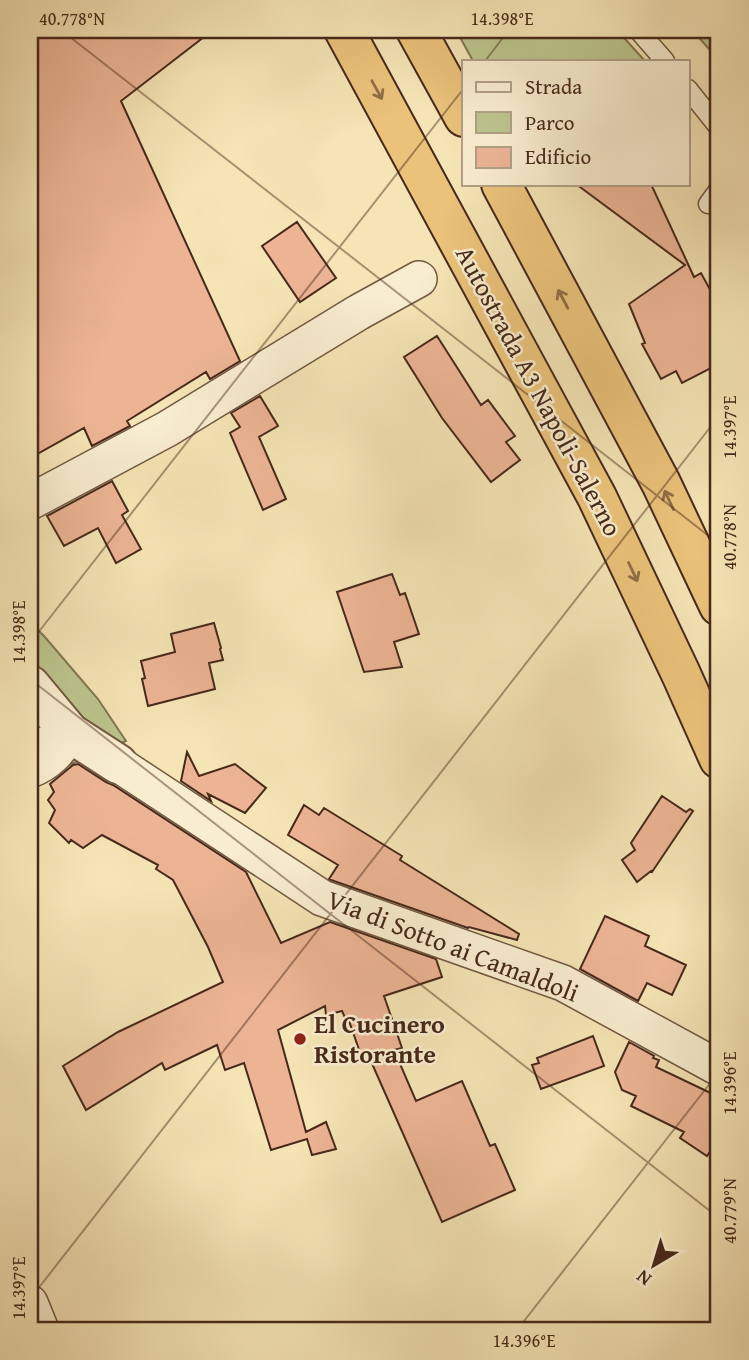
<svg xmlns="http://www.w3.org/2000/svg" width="749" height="1360" font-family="'Gentium Book Plus',serif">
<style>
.green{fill:#bcc48d;stroke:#827654;stroke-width:2}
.building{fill:#ecb495;stroke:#47291b;stroke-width:2}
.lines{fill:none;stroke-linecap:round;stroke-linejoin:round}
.service-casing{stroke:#725842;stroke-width:21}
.minor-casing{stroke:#725842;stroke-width:38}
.tertiary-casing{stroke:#725842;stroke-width:42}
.motorway-casing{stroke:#47291b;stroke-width:42}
.service{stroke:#f8edcf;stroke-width:18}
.minor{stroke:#f8edcf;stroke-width:35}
.tertiary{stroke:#f8edcf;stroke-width:38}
.motorway{stroke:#eac27a;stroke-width:38}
.oneway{stroke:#906e46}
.ticks{fill:none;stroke:#47291b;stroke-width:2;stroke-opacity:0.45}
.poi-dot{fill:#8f2418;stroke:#f8edcf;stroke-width:2.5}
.labels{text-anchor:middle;stroke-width:5;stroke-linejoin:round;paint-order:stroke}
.street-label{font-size:26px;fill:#47291b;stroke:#f8edcf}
.poi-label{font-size:26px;font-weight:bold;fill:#47291b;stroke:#f8edcf;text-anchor:start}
.neatline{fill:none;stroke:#47291b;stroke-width:2.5}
.ticks-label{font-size:18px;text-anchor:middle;fill:#47291b}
</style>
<rect width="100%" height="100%" fill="#f5e4b5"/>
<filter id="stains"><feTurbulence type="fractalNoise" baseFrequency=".00286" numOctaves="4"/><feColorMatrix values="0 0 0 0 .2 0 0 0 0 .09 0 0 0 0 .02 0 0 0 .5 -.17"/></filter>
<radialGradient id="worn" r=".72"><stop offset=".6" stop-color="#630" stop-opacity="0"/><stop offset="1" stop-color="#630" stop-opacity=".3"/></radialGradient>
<path class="green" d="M456,30H617L645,61H473Z
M692,30H719V60L718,59Z
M30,622L44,636L98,699L126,741L69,765L30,777Z"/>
<path class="building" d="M30,30H213L121,101L240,361L210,379L206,372L127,421L130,426L92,446L84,428L30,458Z
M576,184H651L694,277L701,273L719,306V364L682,383L676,371L661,379L642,344L645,343L629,304L685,265Z
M297,222L336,278L300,302L262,246Z
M437,336L481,405L488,400L515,436L506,442L520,460L491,482L442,418L404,357Z
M260,396L278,426L259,437L286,499L263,510L230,433L240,427L231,413Z
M112,481L128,511L122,515L141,549L116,563L98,528L64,546L47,516Z
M392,574L400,595L405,593L419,634L394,642L402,667L364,672L337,592Z
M214,623L221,648L220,649L223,660L209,663L215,689L148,706L142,679L145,678L141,661L175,652L171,634Z
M187,752L199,776L235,764L266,788L245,813L208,794L211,801L181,781Z
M78,764L106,782L113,785L246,872L281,943L330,922L436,959L442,977L384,996L402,1048L394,1050L416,1101L462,1081L490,1146L495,1144L515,1190L442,1222L370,1059L363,1061L349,1021L347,1022L342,1011L326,1015L325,1006L278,1030L306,1132L326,1122L336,1149L312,1155L307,1139L271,1150L244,1063L225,1070L217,1045L165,1070L162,1063L86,1110L63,1066L118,1032L223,982L208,947L173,880L156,869L158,865L102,835L83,848L71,840L69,843L49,823L55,810L48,800L54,792L50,784L73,765Z
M662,796L686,812L690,809L693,811L652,872L651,871L637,882L622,860L635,850L631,843Z
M304,805L319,815L324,808L402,856L400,860L519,934L517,940L469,927L468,928L331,880L329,879L338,865L288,835Z
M605,916L649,936L645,946L686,965L672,995L647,983L638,1001L580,969Z
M593,1036L604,1066L541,1089L532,1065L539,1063L537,1058Z
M629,1042L654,1056L653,1058L659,1060L656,1067L719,1097V1138L707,1156L680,1138L684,1132L631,1106L636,1096L622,1090L615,1072Z"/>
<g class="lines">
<g class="service-casing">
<path id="service" d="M638,30L665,61
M688,89L719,128
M708,204L719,189
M30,738L70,733"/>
</g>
<g class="minor-casing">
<path id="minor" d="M30,502L167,429L359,312L419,279
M118,764L322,898L563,983L719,1068
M30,770C49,763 60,750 70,733
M30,1303L41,1330"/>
</g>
<g class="tertiary-casing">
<path id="tertiary" d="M30,685L70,733L118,764"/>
</g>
<g class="motorway-casing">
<path id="motorway" d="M344,30L597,497L681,674L719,759
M416,30L464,117
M501,184L661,483L719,606"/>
</g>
<use href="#service" class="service"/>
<use href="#minor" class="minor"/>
<use href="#tertiary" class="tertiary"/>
<use href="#motorway" class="motorway"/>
</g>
<defs><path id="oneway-shaft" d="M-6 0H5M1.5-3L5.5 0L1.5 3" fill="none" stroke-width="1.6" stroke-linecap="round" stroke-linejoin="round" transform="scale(1.75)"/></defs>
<g class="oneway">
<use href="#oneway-shaft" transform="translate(377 90) rotate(61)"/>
<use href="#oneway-shaft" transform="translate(563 299) rotate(-118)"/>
<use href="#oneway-shaft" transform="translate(669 500) rotate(-115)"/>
<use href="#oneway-shaft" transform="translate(633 572) rotate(65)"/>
</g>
<path class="ticks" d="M61,30L719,544M485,61L509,30M30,643L464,88M30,679L719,1218M30,1299L719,416M517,1330L719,1072"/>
<circle class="poi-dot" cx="300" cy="1039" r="7"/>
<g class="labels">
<g class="street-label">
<text transform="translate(539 391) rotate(62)" y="9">Autostrada A3 Napoli-Salerno</text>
<text transform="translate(453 946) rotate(21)" y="9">Via di Sotto ai Camaldoli</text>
</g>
<g class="poi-label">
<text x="314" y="1033">El Cucinero<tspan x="314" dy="30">Ristorante</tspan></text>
</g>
</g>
<rect width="749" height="1360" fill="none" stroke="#f5e4b5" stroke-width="77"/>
<rect x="462" y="60" width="228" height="126" fill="#f8edcf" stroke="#b19f87" stroke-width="2"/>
<rect x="476" y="82" width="35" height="10" fill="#f8edcf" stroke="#b19f87" stroke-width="2"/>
<text x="525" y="94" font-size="21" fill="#47291b">Strada</text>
<rect x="476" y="112" width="35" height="21" fill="#bcc48d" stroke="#b19f87" stroke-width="2"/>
<text x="525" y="130" font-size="21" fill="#47291b">Parco</text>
<rect x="476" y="147" width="35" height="21" fill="#ecb495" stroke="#b19f87" stroke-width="2"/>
<text x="525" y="164" font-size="21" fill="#47291b">Edificio</text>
<g transform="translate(654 1265) rotate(218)" stroke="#f8edcf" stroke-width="5" paint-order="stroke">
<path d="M0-5L12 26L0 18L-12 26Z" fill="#47291b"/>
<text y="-10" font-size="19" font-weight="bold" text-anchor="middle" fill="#47291b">N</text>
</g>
<rect x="38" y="38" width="672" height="1284" class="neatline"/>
<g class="ticks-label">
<text x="72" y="25">40.778°N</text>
<text x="502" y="25">14.398°E</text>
<text transform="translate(730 427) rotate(-90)" y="6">14.397°E</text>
<text transform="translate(730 537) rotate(-90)" y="6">40.778°N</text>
<text transform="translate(19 632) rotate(-90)" y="6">14.398°E</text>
<text transform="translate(730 1083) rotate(-90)" y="6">14.396°E</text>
<text transform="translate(730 1211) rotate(-90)" y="6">40.779°N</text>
<text transform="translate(19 1288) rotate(-90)" y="6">14.397°E</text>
<text x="524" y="1347">14.396°E</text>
</g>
<rect width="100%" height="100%" filter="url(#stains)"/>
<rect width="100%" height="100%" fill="url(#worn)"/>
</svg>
